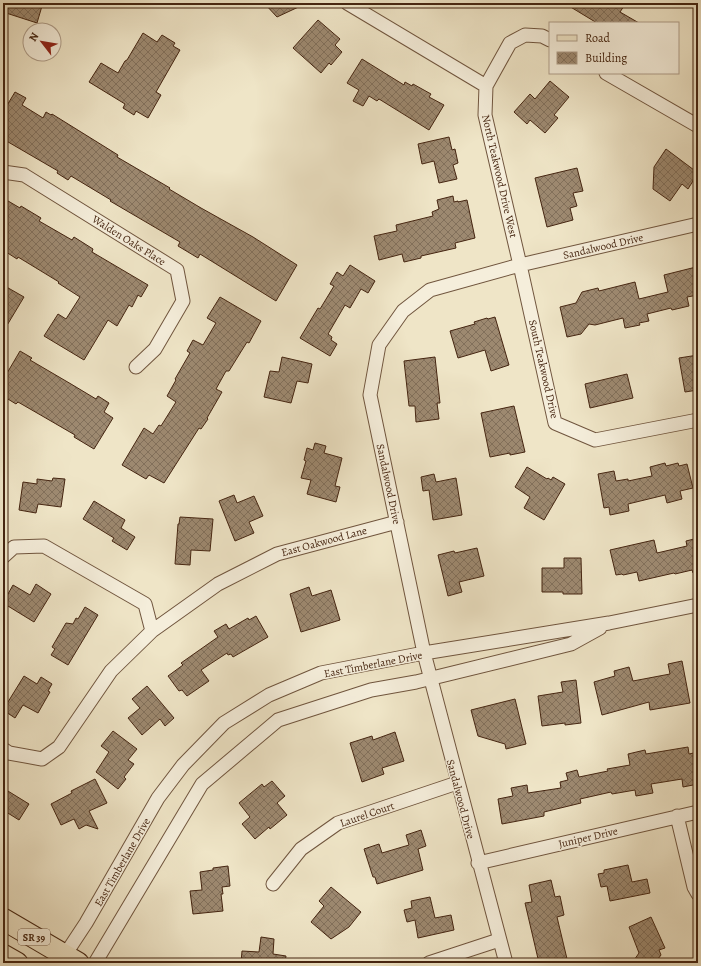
<svg xmlns="http://www.w3.org/2000/svg" width="701" height="966" font-family="Alegreya,serif">
<style>
.building{fill:url(#building-cross-hatch);stroke:#452511}
.lines{fill:none;stroke-linecap:round;stroke-linejoin:round}
.street-casing{stroke:#70553e;stroke-width:15}
.primary-casing{stroke:#452511;stroke-width:23}
.street{stroke:#f5eedb;stroke-width:13}
.primary{stroke:#efe5c7;stroke-width:21}
.labels{text-anchor:middle;stroke-width:3;stroke-linejoin:round;paint-order:stroke}
.shield{fill:#f5eedb;stroke:#7a614e;stroke-width:1}
.shield-label{font-size:10px;font-weight:bold;fill:#452511}
.street-label{font-size:11px;fill:#452511;stroke:#f5eedb}
</style>
<defs>
<pattern id="building-cross-hatch" width="8" height="8" patternUnits="userSpaceOnUse"><rect width="8" height="8" fill="#9d8970"/><path d="M0 0l8 8M0 8l8-8" fill="none" stroke="#82705b"/></pattern>
</defs>
<rect width="100%" height="100%" fill="#efe5c7"/>
<filter id="stains"><feTurbulence type="fractalNoise" baseFrequency=".005" numOctaves="4"/><feColorMatrix values="0 0 0 0 .2 0 0 0 0 .09 0 0 0 0 .02 0 0 0 .5 -.17"/></filter>
<radialGradient id="worn" r=".72"><stop offset=".6" stop-color="#630" stop-opacity="0"/><stop offset="1" stop-color="#630" stop-opacity=".3"/></radialGradient>
<path class="building" d="M3,3H33L42,6L37,23L3,12Z
M264,3H307L277,17Z
M564,3H626L620,12L639,23H597Z
M318,20L340,39L335,45L342,52L331,65L329,63L321,73L293,48Z
M143,33L157,42L162,35L175,43L173,46L180,50L156,92L161,95L148,118L136,111L134,115L123,108L125,104L89,82L101,63L118,73L125,61L127,60Z
M362,59L404,85L405,82L412,86L413,84L431,94L429,97L444,105L429,130L379,99L377,101L369,96L363,106L353,101L359,90L347,83Z
M550,81L569,97L554,115L558,118L545,133L530,120L527,124L514,112L530,94L535,99Z
M15,92L26,98L22,105L43,118L46,112L51,115L52,114L118,155L117,157L170,188L169,189L201,208L253,237L297,265L276,301L200,254L198,258L178,246L180,242L110,201L111,200L71,176L68,180L57,173L58,171L3,139V112Z
M449,137L452,150L455,149L458,163L453,165L457,179L439,183L434,161L422,164L418,144Z
M666,149L698,173L688,189L682,184L670,201L653,189L654,167Z
M577,168L583,191L573,193L577,206L570,208L573,220L547,227L535,178Z
M453,196L454,202L458,201V202L467,200L475,238L455,243L456,248L421,256V258L404,262L402,254L379,260L374,236L397,231L396,225L433,216L432,212L439,209L437,200Z
M3,198L20,208L21,206L41,218L39,221L72,240L74,237L93,249L92,252L148,285L141,297L138,295L132,307L129,305L117,326L108,320L84,360L44,336L58,314L66,319L80,297L58,283L59,282L18,257L17,259L3,250Z
M350,265L375,281L368,293L361,289L350,308L345,305L328,334L332,337L331,340L337,344L330,356L300,338L318,308L320,309L334,286L330,284L337,272L343,276Z
M696,267L698,274V295L687,297L689,306L672,310L671,308L647,314L649,321L639,323L640,325L625,328L623,318L595,325L589,324L581,334L567,337L560,307L576,303L582,292L598,288L599,291L635,282L639,299L668,292L664,275Z
M3,285L24,297L3,332Z
M220,297L261,321L249,343L247,342L229,371H226L216,389L222,392L207,418L208,419L201,429L199,428L164,483L149,475L146,479L122,465L144,428L153,434L159,425L161,426L176,402L167,396L176,380L175,379L190,353L187,351L193,340L203,345L216,323L207,318Z
M495,317L509,365L491,371L485,350L458,358L450,331L475,324L474,322L487,318L488,319Z
M20,351L32,358L30,360L71,384L96,399L98,396L109,403L104,412L113,418L94,449L74,437L75,435L44,417L18,402L16,404L3,396V380Z
M698,355V390L685,392L679,358Z
M282,357L312,364L308,383L297,381L291,403L264,397L270,371L279,372Z
M435,357L440,403H437L439,419L416,422L415,406H409L404,361Z
M627,374L633,398L590,408L585,384Z
M514,406L525,452L510,455V453L490,457L481,413Z
M315,443L326,446L324,453L342,458L335,486L340,487L336,502L307,494L311,480L301,478L306,461L304,460L307,448L313,450Z
M665,463L666,466L678,463L679,466L687,464L693,488L680,491L682,499L667,503L665,495L628,504L629,511L610,515L609,507L604,508L598,474L614,471L616,481L628,479V481L652,476L650,467Z
M527,467L547,479L548,478L551,480L553,477L565,484L544,520L524,508L530,497L515,487Z
M434,474L436,482L456,478L462,515L433,520L429,490L423,491L421,477Z
M53,478L65,479L61,507L38,504L36,513L19,510L23,482L37,484V479L52,481Z
M234,495L237,503L254,496L263,516L249,522L254,533L235,541L219,501Z
M94,501L125,520L121,528L135,537L127,550L112,541L114,538L83,519Z
M180,517L213,519L210,551L191,550L190,565L175,564L178,524H179Z
M698,538V572L693,573L692,570L675,574L674,573L639,581L637,572L623,575L622,574L616,575L610,550L654,540L657,553L687,546L686,541Z
M477,548L484,576L459,582L462,592L448,596L438,555L454,551L455,553Z
M564,558H581L582,594H563V592H542V568H564Z
M36,584L51,594L34,622L3,603L13,585L30,595Z
M309,587L312,596L331,590L340,620L301,632L290,594Z
M85,607L98,615L68,665L51,655L55,649L52,647L66,623L73,624L76,618L78,619Z
M256,616L268,637L233,657L231,654L228,655L227,653L201,670L209,681L187,696L182,690L179,691L168,676L183,665L181,663L218,637L214,631L226,624L229,629L248,618L249,620Z
M682,661L690,703L650,710L649,702L602,715L594,682L615,676L614,671L629,667L633,681L670,674L668,664Z
M24,676L37,684L41,677L52,684L48,691L50,692L38,713L23,705L15,718L3,710Z
M576,680L581,723L565,725V723L542,726L538,696L563,692L561,682Z
M147,686L174,718L165,726L160,719L142,735L128,718L140,708L132,699Z
M515,699L526,744L506,749L505,744L478,736L471,710Z
M113,731L137,749L128,760L134,764L124,777L126,779L118,789L96,772L109,752L101,746Z
M395,732L404,761L382,768L384,774L362,782L350,743L372,736L373,740Z
M688,747L689,754L698,752V784L683,787L682,779L651,784L653,793L636,796L635,790L612,794L611,792L580,799L581,803L544,812V816L502,824L498,799L513,796L511,788L527,785L528,793L561,788L560,782L568,780L566,773L577,770L579,777L608,771L607,769L630,765L628,754L645,750L646,754Z
M95,779L107,803L89,811L98,829L86,825L79,829L74,819L61,825L51,804L72,793L71,791Z
M272,781L285,796L277,803L287,815L270,829L269,827L255,839L242,824L250,817L239,803L262,784L264,787Z
M3,788L29,804L19,820L3,810Z
M421,830L426,846L418,849L423,870L377,884L375,877H373L364,849L379,844L382,853L409,845L406,835Z
M628,865L632,882L647,879L650,893L610,901L607,886L601,887L598,874L604,873V870Z
M228,866L230,886L222,887L223,894H221L223,911L193,914L190,891L202,890L200,872L213,870V868Z
M551,880L555,897L560,896L564,915L557,917L568,963H539L525,903L532,902L529,885Z
M331,887L361,912L349,927L331,939L311,922L324,906L319,901Z
M430,897L435,918L451,915L454,930L418,938L415,920L407,922L404,910L412,908L411,901Z
M651,917L665,948L659,950L661,955L655,963H632L639,953L629,927Z
M261,937L274,939L273,954L286,956L285,963H241L242,951L259,952Z"/>
<g class="lines">
<g class="street-casing">
<path id="street" d="M347,3L486,86
M550,40L542,36L525,35L510,43L486,86L485,115L520,265L555,423L595,440L698,420
M606,73L698,126
M3,172L24,175L177,270L183,301L155,349L136,367
M3,557L14,547L44,546L145,604L152,631L111,671L59,747L42,759L9,753L3,749
M152,631L218,584L277,554L397,522
M677,816L694,887L698,894
M478,863L698,812
M273,884L301,849L338,823L457,783
M61,961L86,923L158,798L183,765L224,723L269,695L321,673L424,653L609,623L698,605
M95,963L202,784L278,720L371,690L416,682L571,644L600,628
M429,963L499,940
M506,963L424,653L370,395L379,345L403,311L430,290L520,265L698,224"/>
</g>
<g class="primary-casing">
<path id="primary" d="M3,919L78,963
M3,955L17,963"/>
</g>
<use href="#street" class="street"/>
<use href="#primary" class="primary"/>
</g>
<g class="labels">
<rect class="shield" x="18" y="929" width="32" height="16" rx="3"/>
<g class="shield-label">
<text x="34" y="941">SR 39</text>
</g>
<g class="street-label">
<text transform="translate(500 176) rotate(77)" y="4">North Teakwood Drive West</text>
<text transform="translate(129 240) rotate(32)" y="4">Walden Oaks Place</text>
<text transform="translate(603 246) rotate(-13)" y="4">Sandalwood Drive</text>
<text transform="translate(544 369) rotate(77)" y="4">South Teakwood Drive</text>
<text transform="translate(389 484) rotate(78)" y="4">Sandalwood Drive</text>
<text transform="translate(324 541) rotate(-15)" y="4">East Oakwood Lane</text>
<text transform="translate(373 664) rotate(-11)" y="4">East Timberlane Drive</text>
<text transform="translate(461 799) rotate(75)" y="4">Sandalwood Drive</text>
<text transform="translate(367 814) rotate(-19)" y="4">Laurel Court</text>
<text transform="translate(588 837) rotate(-13)" y="4">Juniper Drive</text>
<text transform="translate(122 862) rotate(-60)" y="4">East Timberlane Drive</text>
</g>
</g>
<rect width="701" height="966" fill="none" stroke="#efe5c7" stroke-width="16"/>
<rect x="4" y="4" width="693" height="958" fill="none" stroke="#452511" stroke-width="2"/>
<rect x="8" y="8" width="685" height="950" fill="none" stroke="#452511"/>
<rect x="549" y="22" width="130" height="52" fill="#f5eedb" stroke="#af9e8a"/>
<rect x="557" y="35" width="20" height="6" fill="#efe5c7" stroke="#af9e8a"/>
<text x="585" y="42" font-size="12" fill="#452511">Road</text>
<rect x="557" y="52" width="20" height="12" fill="url(#building-cross-hatch)" stroke="#af9e8a"/>
<text x="585" y="62" font-size="12" fill="#452511">Building</text>
<g transform="translate(42 42) rotate(301)"><circle r="19" fill="#f5eedb" stroke="#af9e8a"/>
<path d="M0-3L7 15L0 10L-7 15Z" fill="#8f2418"/>
<text y="-6" font-size="11" font-weight="bold" text-anchor="middle" fill="#452511">N</text>
</g>
<rect width="100%" height="100%" filter="url(#stains)"/>
<rect width="100%" height="100%" fill="url(#worn)"/>
</svg>
